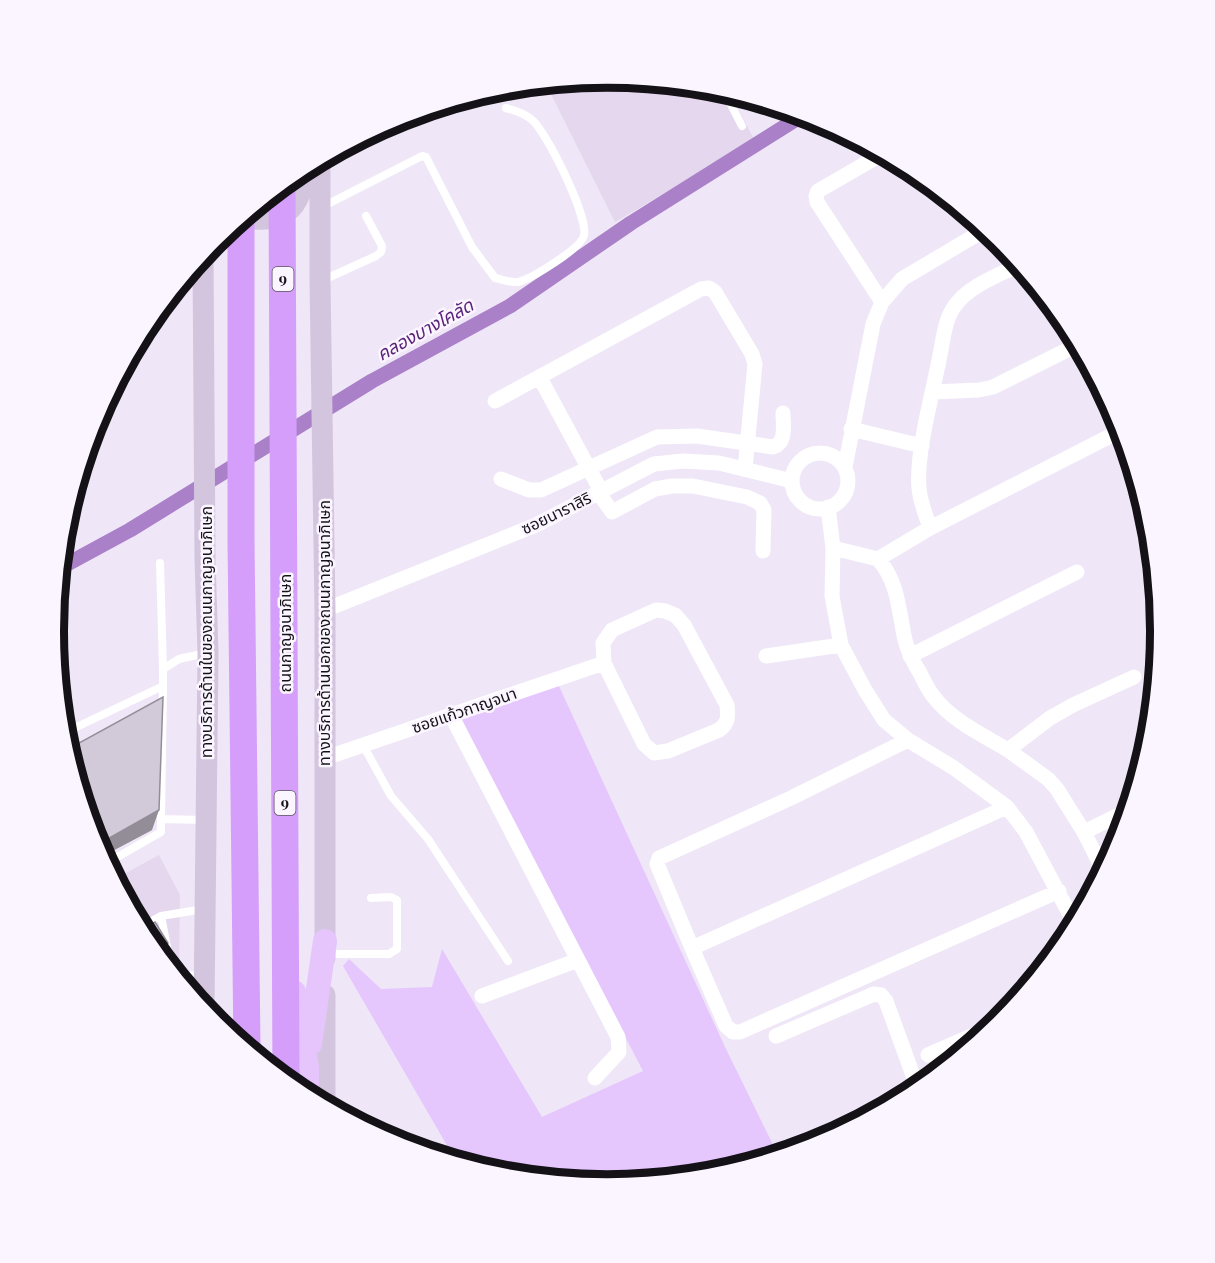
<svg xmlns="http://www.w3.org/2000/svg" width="1215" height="1263" font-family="'Playfair Display','Noto Sans Thai',serif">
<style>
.built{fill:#e4d7ee}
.green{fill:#e5c6fd}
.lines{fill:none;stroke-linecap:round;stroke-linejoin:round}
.canal{stroke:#aa80c9;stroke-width:15}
.lane{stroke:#fff;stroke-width:8}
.street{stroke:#fff;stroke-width:15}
.secondary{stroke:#d4c5df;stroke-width:21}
.primary{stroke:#e5c5fc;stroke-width:24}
.highway{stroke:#d49efa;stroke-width:27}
.wall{fill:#b5aebb}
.shaded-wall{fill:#938d98}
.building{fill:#d2cad9;stroke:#938d98;stroke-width:1.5}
.labels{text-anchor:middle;stroke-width:5;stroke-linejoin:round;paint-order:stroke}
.shield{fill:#fbf5ff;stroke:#59555d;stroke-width:1.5}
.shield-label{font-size:15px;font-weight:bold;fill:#141117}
.street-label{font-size:16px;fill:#141117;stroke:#fbf5ff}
.water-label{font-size:18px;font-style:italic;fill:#5a237a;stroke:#fbf5ff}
.rim{fill:none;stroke:#141117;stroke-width:8}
</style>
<rect width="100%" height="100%" fill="#efe6f7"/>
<path class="built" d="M608,78L716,89L730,93L755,141L615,222L546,84Z
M159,855L180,895L179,977L147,939L115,879Z"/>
<path class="green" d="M558,684L725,1047L778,1155L715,1174L607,1185L499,1174L456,1161L343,966L349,959L381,989L432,987L442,949L542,1117L643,1071L461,720Z"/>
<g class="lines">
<path class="canal" d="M60,568L130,530L372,381L510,306L631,223L803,115"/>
<path class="lane" d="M724,91L742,126
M322,207L422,156L426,157L472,247L495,278C501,279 511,283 518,282C531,279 582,248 584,235C588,216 546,130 531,119C524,113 514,110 506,108
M321,281L376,256L381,252L382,246L366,216
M173,292L200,275
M160,563L163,669
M64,733L163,686V669L179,659L206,653
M363,745L391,796L428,839L508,961
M161,819L163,686
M107,863L161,832V819L204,820
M161,916L171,967
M141,927L161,916L204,909
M326,954H389L397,949V900L391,897L371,898
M178,976L203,975"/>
<path class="street" d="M882,302L817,202L816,196L818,191L882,154
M540,378L601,491
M932,392L979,390L993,387L1079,344
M495,401L701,289L709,288L715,292L752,354L755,364L745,469
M851,429L922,446
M792 481a28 28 0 1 1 56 0a28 28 0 1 1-56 0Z
M845,467L873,324L882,302L902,279L986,229
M501,479L529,490H541L657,437L697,436L773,447C787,443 783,425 783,413
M598,492L612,512L655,489L672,486H693L747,497L760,503L764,510L763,551
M828,507L833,548L878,559L930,528L1122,430
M930,528C926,515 920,502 919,488C916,453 932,396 939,360C943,343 944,321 954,307C968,286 997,276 1019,265
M833,548L832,596L841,645L865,690L884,720L908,740L791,798L659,858L657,864L692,948L1007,807L1026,832L1075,924
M878,559C899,583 898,609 905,640C908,652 913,662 920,673C924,681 928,690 934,697C952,721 983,735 1008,750L1050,718L1073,705L1134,677
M325,610L536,525L654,464L683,461L719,463L792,481
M766,656L841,645
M910,656L1077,572
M451,715L618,1037L619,1052L595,1078
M908,740L954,768L1007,807
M1008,750L1048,779L1057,789L1084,832L1129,810
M325,758L604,663L644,744L654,753L668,751L719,730C729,723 728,716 727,705L684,625L675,615L665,611L656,610L612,630L603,643L604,663
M1084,832L1104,872
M692,948L726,1026L733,1032H740L1059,891
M482,996L578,960
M776,1036L874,994L881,995L886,1001L918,1089
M928,1055L997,1025"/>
<path class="secondary" d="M320,160V281L325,610V958
M244,217C282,226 304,208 303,169
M203,256L205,559L208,653L204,1008
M325,995V1105"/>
<path class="primary" d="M294,992L307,1067V1095
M310,1044L325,941"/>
<path class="highway" d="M282,186L286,1081
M241,219V540L247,1048"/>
</g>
<path class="wall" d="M68,749L152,830L103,856L96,843Z"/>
<path class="shaded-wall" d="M159,810L152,830L103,856L97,845Z
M168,943L166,948L159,953L156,950Z"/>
<path class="building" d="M163,697L159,810L97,845L74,769L76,768L70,755L68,749Z
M155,922L168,943L156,950L147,939L142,930Z"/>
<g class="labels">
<g class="shield">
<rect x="272.5" y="267" width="21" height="24" rx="4.5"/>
<rect x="274.5" y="791" width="21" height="24" rx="4.5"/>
</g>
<g class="shield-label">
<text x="283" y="284">9</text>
<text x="285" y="808">9</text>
</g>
<g class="street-label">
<text transform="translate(556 513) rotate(-26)" y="6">ซอยนาราสิริ</text>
<text transform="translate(206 632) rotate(-90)" y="6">ทางบริการด้านในของถนนกาญจนาภิเษก</text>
<text transform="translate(285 633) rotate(-90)" y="6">ถนนกาญจนาภิเษก</text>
<text transform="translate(324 633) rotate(-90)" y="6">ทางบริการด้านนอกของถนนกาญจนาภิเษก</text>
<text transform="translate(464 710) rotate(-19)" y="6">ซอยแก้วกาญจนา</text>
</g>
<g class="water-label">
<text transform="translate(425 330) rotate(-29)" y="6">คลองบางโคลัด</text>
</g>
</g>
<path d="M0 0H1215V1263H0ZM64 631a543 543 0 1 1 1086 0a543 543 0 1 1-1086 0Z" fill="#fbf5ff" fill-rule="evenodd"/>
<path class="rim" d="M64 631a543 543 0 1 1 1086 0a543 543 0 1 1-1086 0Z"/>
</svg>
